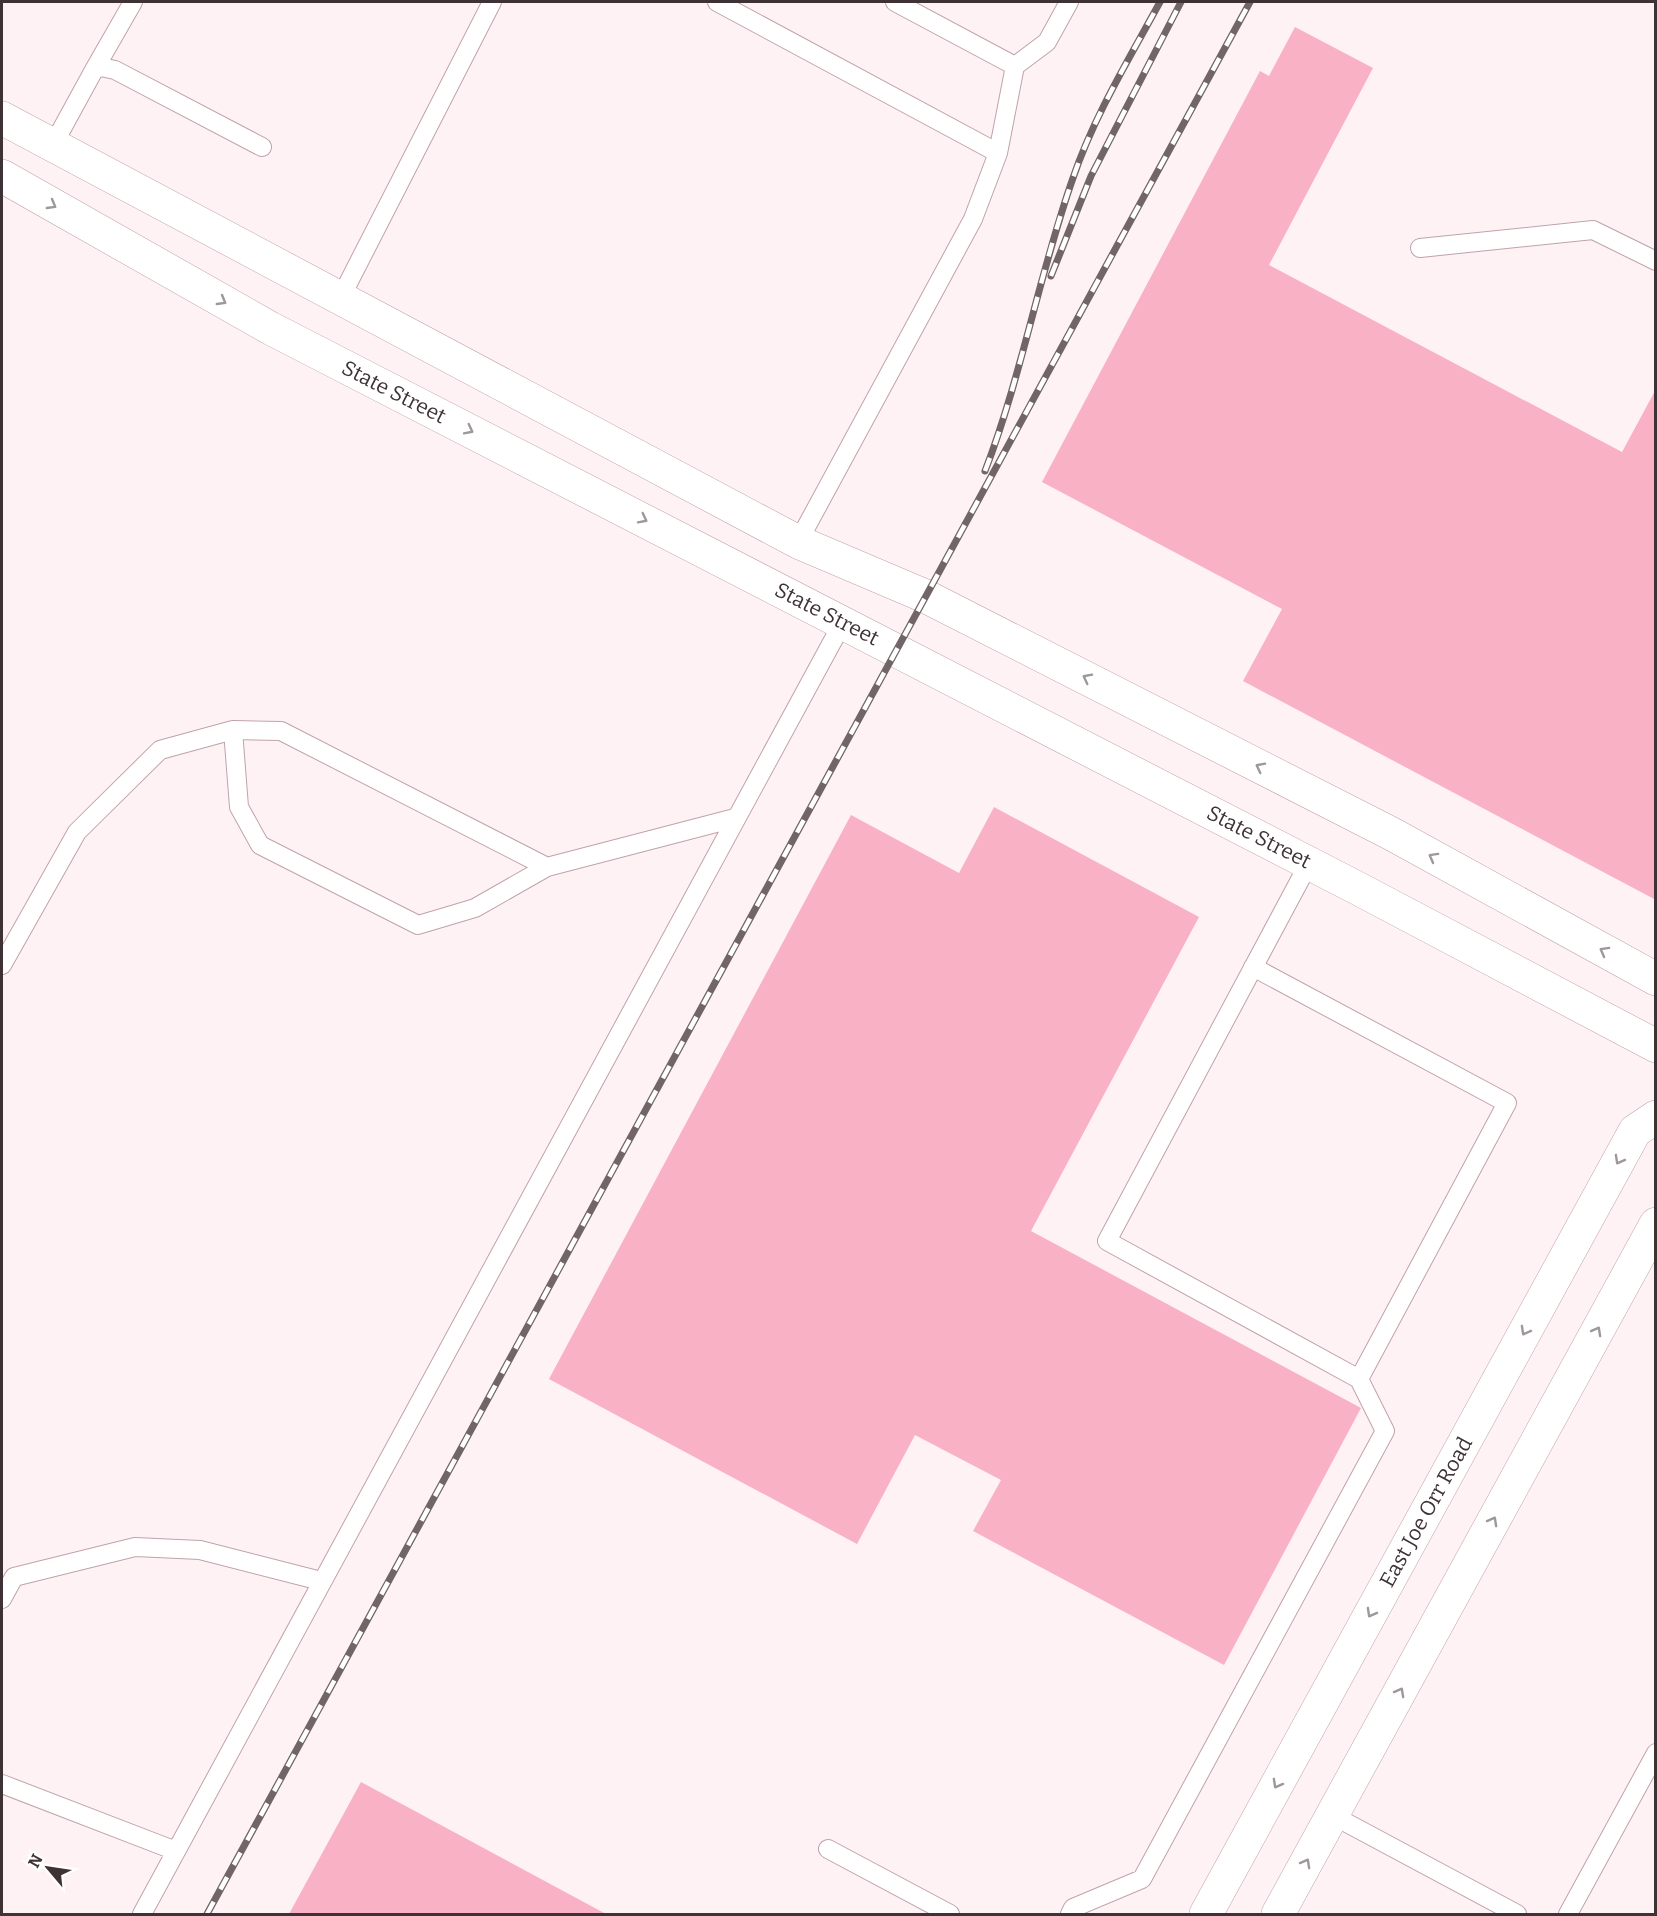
<svg xmlns="http://www.w3.org/2000/svg" width="1657" height="1916" font-family="Bitter,serif">
<style>
.building{fill:#f8b1c5}
.lines{fill:none;stroke-linecap:round;stroke-linejoin:round}
.service-casing{stroke:#bfa3aa;stroke-width:20}
.tertiary-casing{stroke:#bfa3aa;stroke-width:34}
.service{stroke:#fff;stroke-width:18}
.tertiary{stroke:#fff;stroke-width:33}
.rail-casing{stroke:#716568;stroke-width:7}
.rail{stroke:#fff;stroke-width:4.5;stroke-dasharray:14;stroke-linecap:butt}
.oneway{stroke:#9e989a}
.labels{text-anchor:middle;stroke-width:6;stroke-linejoin:round;paint-order:stroke}
.street-label{font-size:21px;fill:#3e3235;stroke:#fff}
</style>
<rect width="100%" height="100%" fill="#fff2f5"/>
<path class="building" d="M1295,27L1373,68L1269,265L1622,452L1656,389V900L1243,681L1282,609L1042,482L1260,71L1269,76Z
M994,807L1199,917L1031,1231L1361,1408L1224,1665L973,1531L1001,1480L915,1435L857,1544L549,1379L851,815L959,873Z
M361,1782L606,1914H289Z"/>
<g class="lines">
<g class="service-casing">
<path id="service" d="M717,2L998,153L973,219L798,542
M895,2L1015,66L1047,42L1069,2
M94,70L133,2
M53,145L94,70L101,67L115,70L262,147
M998,153L1015,66
M1420,248L1593,230L1656,261
M341,297L492,2
M233,730L239,807L260,845L418,925L475,908L547,867
M2,965L77,832L160,750L233,730L281,731L547,867L735,818
M1253,967L1507,1103L1359,1379L1107,1241L1309,863
M2,1599L14,1577L135,1547L200,1550L321,1581
M2,1784L176,1851
M1332,1815L1517,1914
M828,1849L950,1914
M142,1914L843,622
M1070,1914L1073,1908L1142,1879L1385,1431L1359,1379
M1568,1914L1656,1753"/>
</g>
<g class="tertiary-casing">
<path id="tertiary" d="M2,118L798,542L925,596L1392,834L1656,979
M2,176L270,328L1359,889L1656,1046
M1206,1914L1635,1131L1656,1117
M1278,1914L1656,1224"/>
</g>
<use href="#service" class="service"/>
<use href="#tertiary" class="tertiary"/>
<g class="rail-casing">
<path id="rail" d="M1051,276L1091,176L1181,2
M985,471C1022,375 1039,274 1073,178C1094,116 1129,59 1160,2
M207,1914L1250,2"/>
</g>
<use href="#rail" class="rail"/>
</g>
<defs><path id="oneway-chevron" d="M-2-3.5L2.5 0L-2 3.5" fill="none" stroke-width="1.6" stroke-linecap="round" stroke-linejoin="round" transform="scale(1.5)"/></defs>
<g class="oneway">
<use href="#oneway-chevron" transform="translate(52 205) rotate(30)"/>
<use href="#oneway-chevron" transform="translate(222 301) rotate(30)"/>
<use href="#oneway-chevron" transform="translate(469 430) rotate(27)"/>
<use href="#oneway-chevron" transform="translate(643 519) rotate(27)"/>
<use href="#oneway-chevron" transform="translate(1087 678) rotate(-153)"/>
<use href="#oneway-chevron" transform="translate(1260 767) rotate(-153)"/>
<use href="#oneway-chevron" transform="translate(1433 857) rotate(-151)"/>
<use href="#oneway-chevron" transform="translate(1604 951) rotate(-151)"/>
<use href="#oneway-chevron" transform="translate(1619 1160) rotate(119)"/>
<use href="#oneway-chevron" transform="translate(1525 1331) rotate(119)"/>
<use href="#oneway-chevron" transform="translate(1597 1331) rotate(-61)"/>
<use href="#oneway-chevron" transform="translate(1493 1521) rotate(-61)"/>
<use href="#oneway-chevron" transform="translate(1371 1613) rotate(119)"/>
<use href="#oneway-chevron" transform="translate(1400 1692) rotate(-61)"/>
<use href="#oneway-chevron" transform="translate(1277 1784) rotate(119)"/>
<use href="#oneway-chevron" transform="translate(1306 1863) rotate(-61)"/>
</g>
<g class="labels">
<g class="street-label">
<text transform="translate(394 392) rotate(27)" y="7">State Street</text>
<text transform="translate(827 614) rotate(27)" y="7">State Street</text>
<text transform="translate(1259 837) rotate(27)" y="7">State Street</text>
<text transform="translate(1426 1512) rotate(-61)" y="7">East Joe Orr Road</text>
</g>
</g>
<rect width="1657" height="1916" fill="none" stroke="#3e3235" stroke-width="6"/>
<g transform="translate(48 1868) rotate(299)" stroke="#ffffff" stroke-width="4.5" paint-order="stroke">
<path d="M0-4.5L10 22L0 15L-10 22Z" fill="#3e3235"/>
<text y="-9" font-size="16" font-weight="bold" text-anchor="middle" fill="#3e3235">N</text>
</g>
</svg>
